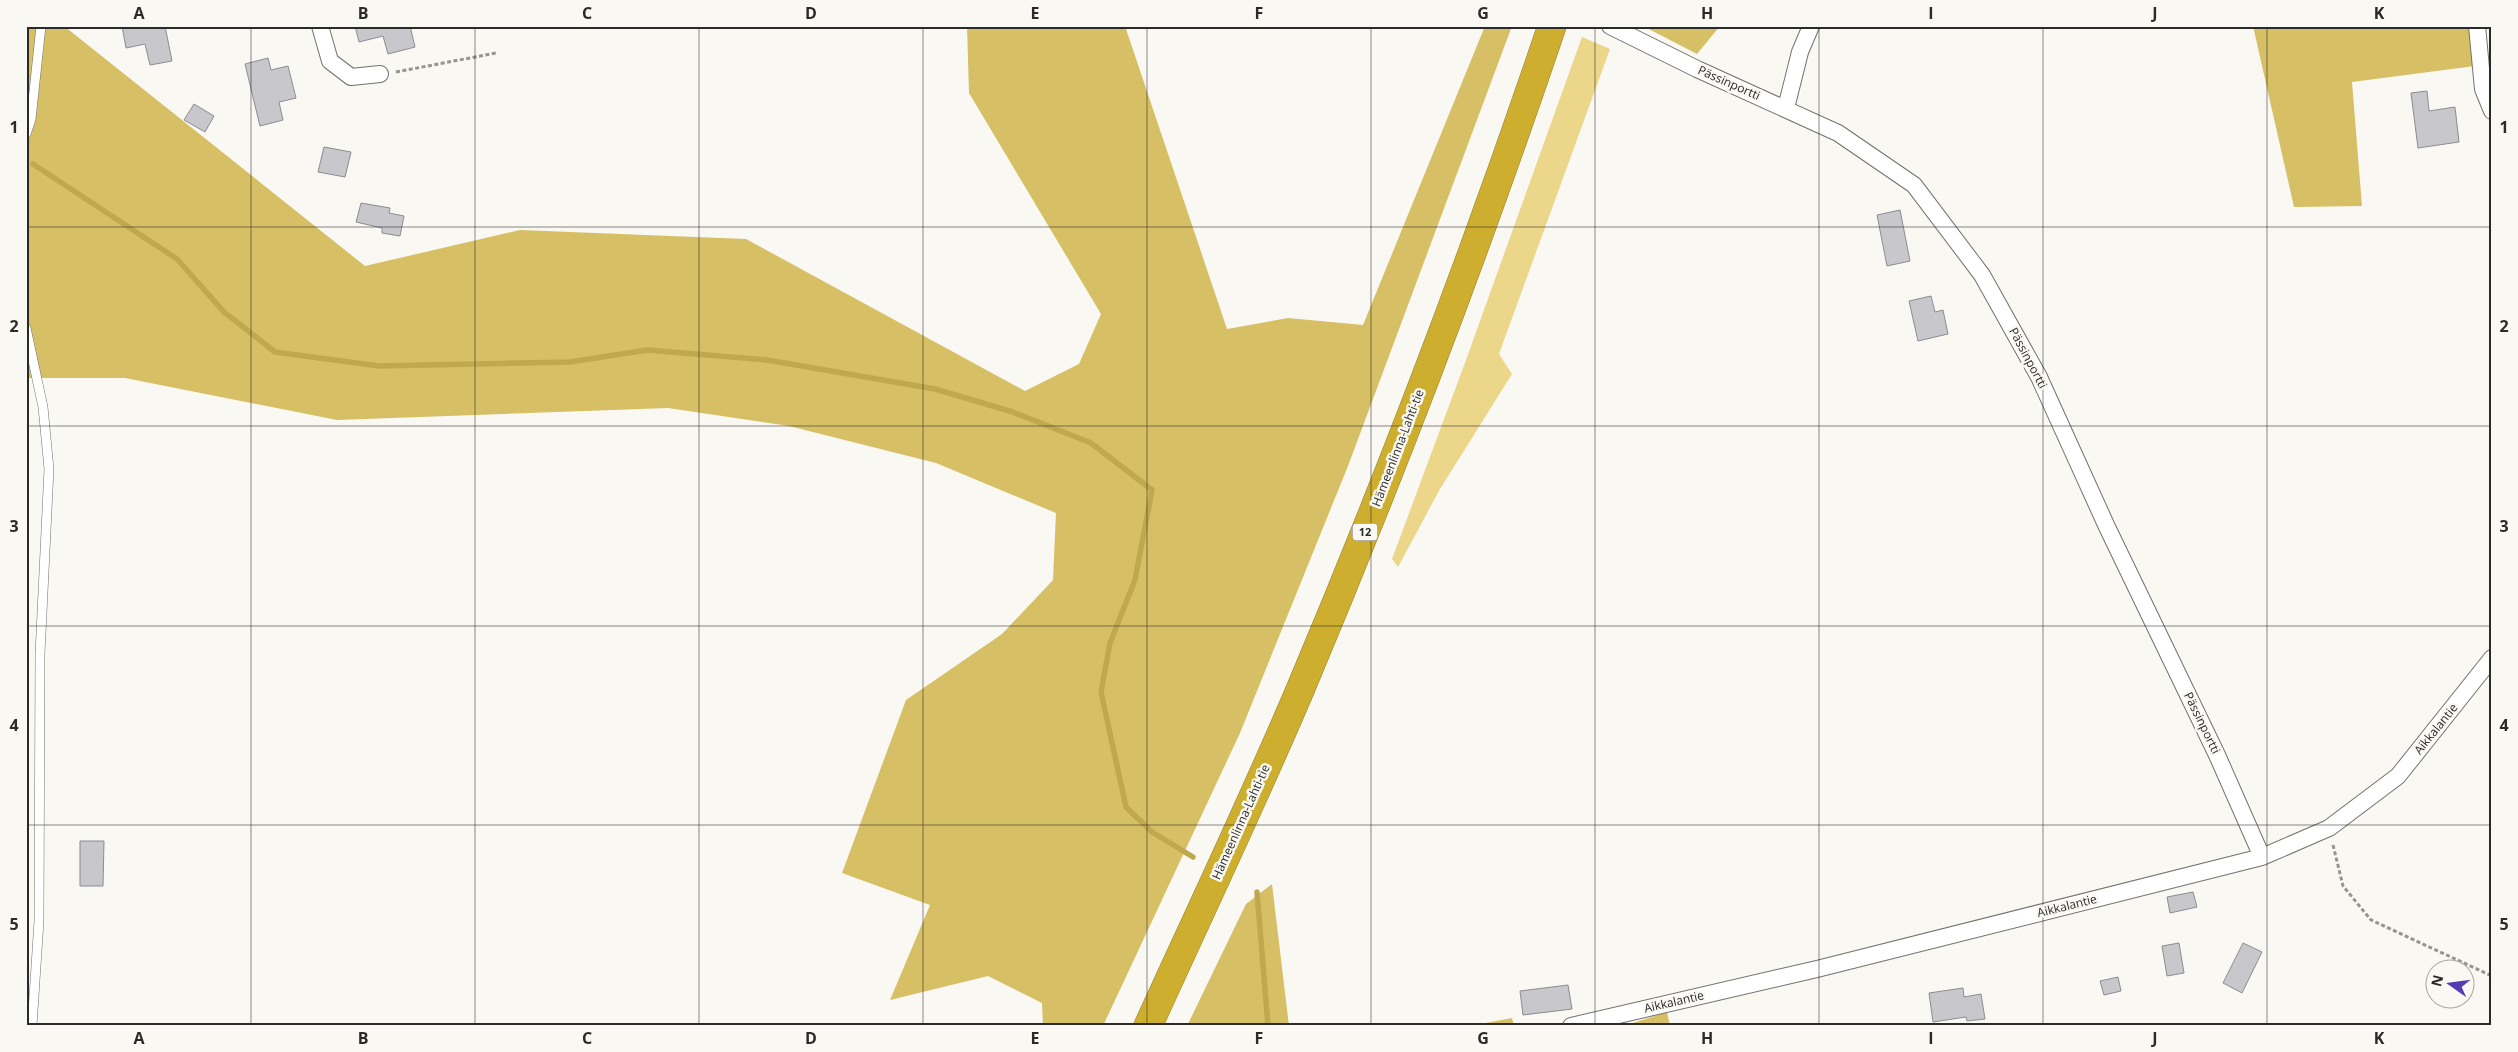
<svg xmlns="http://www.w3.org/2000/svg" width="2518" height="1052" font-family="'Open Sans',sans-serif">
<style>
.green{fill:#ecd689}
.forest{fill:#d7bf65}
.lines{fill:none;stroke-linecap:round;stroke-linejoin:round}
.stream{stroke:#c0a84e;stroke-width:5.5}
.building{fill:#c7c7cc;stroke:#8c8c91}
.lane-casing{stroke:#72716c;stroke-width:10}
.street-casing{stroke:#72716c;stroke-width:18}
.highway-casing{stroke:#95802d;stroke-width:29}
.path{stroke:#959490;stroke-width:3;stroke-dasharray:4 2.5;stroke-linecap:butt}
.lane{stroke:#fff;stroke-width:9}
.street{stroke:#fff;stroke-width:16}
.highway{stroke:#ceae2f;stroke-width:28}
.grid{fill:none;stroke:#2a2a28;stroke-width:1;stroke-opacity:0.55}
.labels{text-anchor:middle;stroke-width:5;stroke-linejoin:round;paint-order:stroke}
.shield{fill:#faf8f3;stroke:#686865;stroke-width:1}
.shield-label{font-size:11px;font-weight:bold;fill:#2a2a28}
.street-label{font-size:12px;fill:#2a2a28;stroke:#faf8f3}
.neatline{fill:none;stroke:#2a2a28;stroke-width:2}
.grid-label{font-size:16px;text-anchor:middle;font-weight:bold;fill:#2a2a28}
</style>
<rect width="100%" height="100%" fill="#faf8f3"/>
<path class="green" d="M1582,37L1610,49L1499,354L1512,374L1440,489L1398,567L1392,559L1466,360Z"/>
<path class="forest" d="M26,26H64L365,266L520,230L746,239L1025,391L1079,364L1101,314L969,93L967,26H1125L1227,329L1288,318L1363,325L1485,26H1512L1348,466L1240,733L1103,1026H1043L1042,1003L988,976L890,1000L930,905L842,873L906,700L1002,634L1053,580L1056,513L936,463L789,426L668,408L337,420L125,378H26Z
M1643,26H1720L1697,54Z
M2253,26H2483L2490,64L2352,82L2362,206L2294,207Z
M1272,884L1289,1026H1187L1246,904Z
M1667,1012L1670,1026H1624Z
M1512,1018L1514,1026H1470Z"/>
<g class="lines">
<path class="stream" d="M33,164L177,259L224,312L275,352L379,366L570,362L647,350L767,360L935,389L1013,412L1091,443L1152,490L1135,580L1110,643L1101,692L1126,807L1152,832L1193,857
M1257,892L1268,1026"/>
</g>
<path class="building" d="M122,26H165L172,61L150,65L145,44L126,48Z
M355,26H410L415,47L388,54L383,36L359,42Z
M268,58L271,70L288,66L296,98L279,102L283,120L260,126L245,64Z
M2427,91L2429,111L2455,107L2459,142L2418,148L2411,93Z
M194,104L214,116L205,132L184,120Z
M324,147L351,152L345,177L318,172Z
M361,203L390,208L389,213L404,216L400,236L382,233V228L356,222Z
M1900,210L1910,261L1887,266L1877,215Z
M1931,296L1935,312L1943,310L1948,334L1918,341L1909,301Z
M80,841H104L103,886H80Z
M2193,892L2197,907L2170,913L2167,897Z
M2179,943L2184,973L2167,976L2162,946Z
M2243,943L2262,952L2242,993L2223,983Z
M2118,977L2121,991L2104,995L2100,981Z
M1568,985L1572,1009L1523,1015L1520,991Z
M1963,988L1964,997L1981,994L1985,1019L1967,1021L1966,1017L1933,1022L1929,993Z"/>
<g class="lines">
<g class="lane-casing">
<path id="lane" d="M26,134L31,119L41,26
M26,328L43,407L49,469L40,654L39,921L32,1026"/>
</g>
<g class="street-casing">
<path id="street" d="M320,26L330,61L351,77L380,74
M1610,26L1697,69L1838,133L1914,185L1982,275L2039,377L2107,527L2217,755L2262,857
M2477,26L2483,89L2492,111
M1786,108L1800,52L1811,26
M1571,1026L1817,969L2262,857L2329,828L2398,776L2492,658"/>
</g>
<g class="highway-casing">
<path id="highway" d="M1148,1026C1199,914 1252,803 1300,690C1392,472 1476,251 1552,26"/>
</g>
<path class="path" d="M396,72L496,53
M2333,845L2343,886L2371,920L2492,976"/>
<use href="#lane" class="lane"/>
<use href="#street" class="street"/>
<use href="#highway" class="highway"/>
</g>
<path class="grid" d="M251,26V1026M475,26V1026M699,26V1026M923,26V1026M1147,26V1026M1371,26V1026M1595,26V1026M1819,26V1026M2043,26V1026M2267,26V1026M26,227H2492M26,426H2492M26,626H2492M26,825H2492"/>
<g class="labels">
<rect class="shield" x="1352.5" y="523.5" width="25" height="17" rx="4"/>
<g class="shield-label">
<text x="1365" y="536">12</text>
</g>
<g class="street-label">
<text transform="translate(1729 83) rotate(24)" y="4">Pässinportti</text>
<text transform="translate(2028 358) rotate(62)" y="4">Pässinportti</text>
<text transform="translate(1398 448) rotate(-69)" y="4">Hämeenlinna-Lahti-tie</text>
<text transform="translate(2202 723) rotate(64)" y="4">Pässinportti</text>
<text transform="translate(2436 729) rotate(-51)" y="4">Aikkalantie</text>
<text transform="translate(1241 822) rotate(-66)" y="4">Hämeenlinna-Lahti-tie</text>
<text transform="translate(2067 906) rotate(-14)" y="4">Aikkalantie</text>
<text transform="translate(1674 1002) rotate(-13)" y="4">Aikkalantie</text>
</g>
</g>
<rect width="2518" height="1052" fill="none" stroke="#faf8f3" stroke-width="55"/>
<g transform="translate(2450 984) rotate(284)"><circle r="24" fill="#faf8f3" stroke="#a7a6a2"/>
<path d="M0-4L9 19L0 12L-9 19Z" fill="#573bb3"/>
<text y="-8" font-size="14" font-weight="bold" text-anchor="middle" fill="#2a2a28">N</text>
</g>
<rect x="28" y="28" width="2462" height="996" class="neatline"/>
<g class="grid-label">
<text x="139" y="19">A</text>
<text x="363" y="19">B</text>
<text x="587" y="19">C</text>
<text x="811" y="19">D</text>
<text x="1035" y="19">E</text>
<text x="1259" y="19">F</text>
<text x="1483" y="19">G</text>
<text x="1707" y="19">H</text>
<text x="1931" y="19">I</text>
<text x="2155" y="19">J</text>
<text x="2379" y="19">K</text>
<text x="14" y="133">1</text>
<text x="2504" y="133">1</text>
<text x="14" y="332">2</text>
<text x="2504" y="332">2</text>
<text x="14" y="532">3</text>
<text x="2504" y="532">3</text>
<text x="14" y="731">4</text>
<text x="2504" y="731">4</text>
<text x="14" y="930">5</text>
<text x="2504" y="930">5</text>
<text x="139" y="1044">A</text>
<text x="363" y="1044">B</text>
<text x="587" y="1044">C</text>
<text x="811" y="1044">D</text>
<text x="1035" y="1044">E</text>
<text x="1259" y="1044">F</text>
<text x="1483" y="1044">G</text>
<text x="1707" y="1044">H</text>
<text x="1931" y="1044">I</text>
<text x="2155" y="1044">J</text>
<text x="2379" y="1044">K</text>
</g>
</svg>
